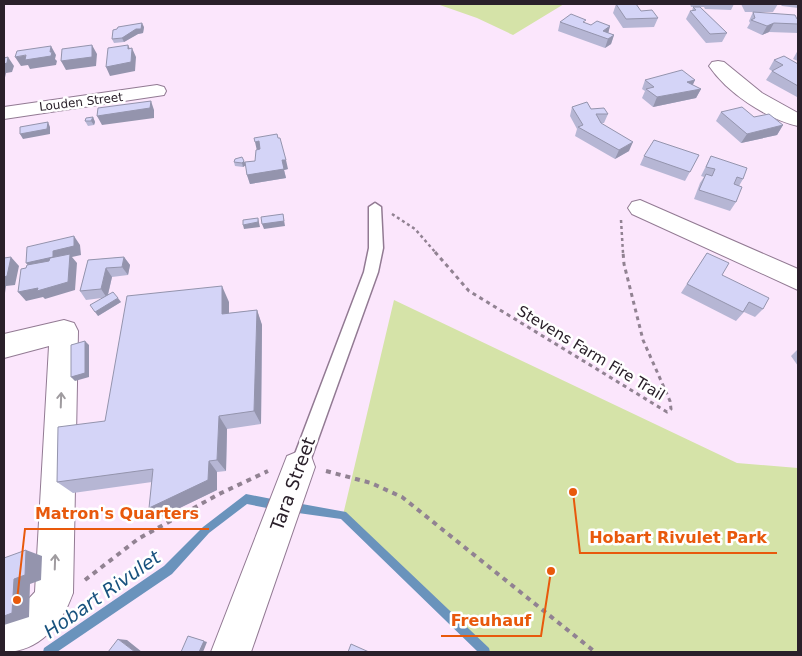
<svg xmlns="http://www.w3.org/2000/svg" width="802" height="656" font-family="'DejaVu Sans',sans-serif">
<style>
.green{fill:#d5e3a8}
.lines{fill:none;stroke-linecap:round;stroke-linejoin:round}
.stream{fill:#6a93bc;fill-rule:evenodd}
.lane-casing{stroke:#927a93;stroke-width:3}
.street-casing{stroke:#927a93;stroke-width:2}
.path-far2{stroke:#918292;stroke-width:2.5;stroke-dasharray:3 3;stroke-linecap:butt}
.path-far1{stroke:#918292;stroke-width:3;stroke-dasharray:4 4;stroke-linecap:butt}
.path{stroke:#918292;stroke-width:4;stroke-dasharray:5 5;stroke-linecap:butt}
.lane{fill:#fff;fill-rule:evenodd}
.street{fill:#fff;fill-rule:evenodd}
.wall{fill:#b6b6d4}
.shaded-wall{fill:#9494ad}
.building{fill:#d4d4f7;stroke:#9494ad}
.oneway{stroke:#9f9b9f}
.labels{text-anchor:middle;stroke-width:5;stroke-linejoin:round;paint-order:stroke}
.far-street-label{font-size:12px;fill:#2a202a;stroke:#fff}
.street-label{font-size:15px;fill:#2a202a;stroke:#fff}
.near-street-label{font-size:18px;fill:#2a202a;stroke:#fff}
.near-water-label{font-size:19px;font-style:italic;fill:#18527e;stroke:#fff}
.leader{fill:none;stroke:#e8590c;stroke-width:2}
.callout-dot{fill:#e8590c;stroke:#fff;stroke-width:2}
.callout-label{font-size:16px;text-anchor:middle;font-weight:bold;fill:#e8590c;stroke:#fff;stroke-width:5;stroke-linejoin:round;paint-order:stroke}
</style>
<rect width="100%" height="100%" fill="#fbe6fc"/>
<path class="green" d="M437,4H564L513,35L477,18Z
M394,300L737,463L798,468V652H485L343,515Z"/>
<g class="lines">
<path class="stream" d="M246,494L277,500L280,502L282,505L280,508L277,510L247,504L209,533L172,574L57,652H43L44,648L164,566L203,527Z
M291,502L346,512L489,648L490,652H478L341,519L291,512L288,510L286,507L288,504Z"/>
<g class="lane-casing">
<path id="lane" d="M375,203L381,207L383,248L378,272L308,467L305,473L299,476L293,473L290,467L364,272L369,248V207Z"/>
</g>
<g class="street-casing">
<path id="street" d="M718,61L724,62L762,93L798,113V126C767,119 727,93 709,66L712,62Z
M157,85L164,87L166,91L164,95L4,119V107Z
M640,200L798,269V290L632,214L628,208L632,202Z
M64,320L74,323L78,331L73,593C62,624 40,652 4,652V617L21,607L35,592L49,346L4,358V334Z
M299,451L311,456L315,467L251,652H211L287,456Z"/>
</g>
<path class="path-far2" d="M392,214L415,229L436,253
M621,220L623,253"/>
<path class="path-far1" d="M435,252L469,291L667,412L671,409L670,401L643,340L624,264L623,252"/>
<path class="path" d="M326,471L371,483L402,497L595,652
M85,580L138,539L219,494L268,471"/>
<use href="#lane" class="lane"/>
<use href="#street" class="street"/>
</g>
<path class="wall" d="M616,4L641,11L658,18L654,27L623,28L613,13Z
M690,4H734L731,10L705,9L704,7H700L727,33L722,42L706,43L686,19L690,11H692L693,7H697H691Z
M741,4H778L773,12H755L798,19V33L769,32L762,35L747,28L750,23L749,21L753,12H745Z
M780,4H798V8L782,6Z
M560,22L591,25L610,26L608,33L614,35L611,44L605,48L558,31Z
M144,27L143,33L138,34L124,42L114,43L112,39Z
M798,50V97H797L766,80L772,71L769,69L774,60L797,63L798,61L793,59Z
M645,80H695L692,85L701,89L696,98L653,107L642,98L645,91L642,89Z
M572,107L591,109L608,114L604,123H601L629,151L615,159L575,136L577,129L570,116Z
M721,112L754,117L783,125L777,135L741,143L716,121Z
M93,117L95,122L94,125L88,126L85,121Z
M699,155L685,181L640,165L644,156Z
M711,156L743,179L739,186L736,202L730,211L694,199L700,183L704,177L701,176Z
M244,161L246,165L288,169L284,170L286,178L250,184L247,175L246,165L243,167L235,166L234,162Z
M707,253L722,275L763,309L755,317L744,312L736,321L681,293Z
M124,257L130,265L128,275L112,277L108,295L121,302L98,316L102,298L86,300L80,291L88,260Z
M229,302V313L257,310L262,325L261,424L227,429L226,471L217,472V490L161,517L152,482L73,493L57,482L105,421Z
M798,349V366L791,356Z"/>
<path class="shaded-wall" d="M142,23L144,27L143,33L138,34L124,42L122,38Z
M774,23L769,32L762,35L767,26Z
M610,26L608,34L603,31Z
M614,35L611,44L605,48L608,39Z
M92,45L97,54L96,66L66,70L61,61Z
M128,45L132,53V48L136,57L135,71L110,76L106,67L128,49Z
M51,46L56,55L55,59L57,61L56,65L30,69L28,65L21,66L15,57L50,52Z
M8,57L14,66L12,72L6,73L4,82V64Z
M695,80L691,89L687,82Z
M701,89L696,98L653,107L657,97Z
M151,101L154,110V118L102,125L97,116Z
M93,117L95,122L94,125L91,121Z
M48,122L50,127V134L23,139L20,134Z
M783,125L777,135L741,143L747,134Z
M259,141L261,151H257L255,142Z
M633,142L629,151L615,159L619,150Z
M282,160H286L288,169L284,170L286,178L250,184L247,175Z
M244,161L246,165L243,167L242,163Z
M283,214L285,226L264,229L262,224Z
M258,218L260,227L244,229L243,225Z
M74,236L80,245L81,255L72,257L77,263L75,290L45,299L43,297L26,301L18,292L34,272L26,263L53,251Z
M11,257L19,266L15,285L6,286L5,293H4V277Z
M124,257L130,265L128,275L122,267Z
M106,268L112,277L107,298L101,289Z
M222,286L229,302V329L222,314Z
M118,298L121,302L98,316L95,312Z
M257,310L262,325L261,424L254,411Z
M85,341L89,345V377L75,381L71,377Z
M219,416L227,429L226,471L217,460Z
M209,461L217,472V490L161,517L149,508Z
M26,550L42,556L41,580L30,584L29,617L4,625V616L14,579Z
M188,636L207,642L203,652H199Z
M118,639L127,640L142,652H135Z"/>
<path class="building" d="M616,4H636L641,11L652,10L658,18L626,19Z
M693,7H700L727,33L710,34L690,11L696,10Z
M753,12L795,15L797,19H798V24L774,23L767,26L751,20L755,18Z
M571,14L586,20L583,22L591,25L597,21L610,26L603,31L614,35L608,39L560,22Z
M142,23L141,29H136L122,38L112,39L113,30L117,29L118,27Z
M92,45V57L61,61L62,49Z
M128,45V49L132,48L131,62L106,67L108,48Z
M51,46L50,52H52L51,56L25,60L26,55L15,57L17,51Z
M784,56L798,64V86L772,71L783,65L774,60Z
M8,57L7,63L4,64V58Z
M682,70L695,80L687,82L701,89L657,97L646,89L654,87L645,80Z
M151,101L150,108L97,116L98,108Z
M587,102L591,109L604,108L608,114H596L601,123L633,142L619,150L578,127L583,125L572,107Z
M742,107L754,117L769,114L783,125L747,134L721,112Z
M93,117L91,121H85L86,118Z
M48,122L47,129L20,134V127Z
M277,134L278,138H280L286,160H282L284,169L247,175L245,162L255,161L256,150L260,149L259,141L255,142L254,138Z
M654,140L699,155L690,172L644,156Z
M711,156L747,168L743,179L737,177L734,184L742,187L736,202L699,190L706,174L712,176L715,169L706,167Z
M242,157L244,161L242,163L234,162L235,159Z
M283,214L284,221L262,224L261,217Z
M258,218V222L243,225V220Z
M74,236V246L53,251V257L26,263L27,247Z
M707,253L729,263L722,275L769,298L763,309L749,302L743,312L687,284Z
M70,254L68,282L37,291L38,288L18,292L21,269L26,268L27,265L49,261L50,258Z
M11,257L7,276L4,277V258Z
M124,257L122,267L106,268L101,289L80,291L88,260Z
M222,286V314L257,310L254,411L219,416L217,460L209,461L208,480L149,508L153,469L57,482L58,427L105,421L127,296Z
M113,292L118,298L95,312L90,305Z
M85,341V373L71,377V345Z
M26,550L25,575L14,579L12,613L4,616V558Z
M188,636L204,641L199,652H181Z
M118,639L135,652H108Z
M351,644L369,652H348Z"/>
<defs><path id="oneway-shaft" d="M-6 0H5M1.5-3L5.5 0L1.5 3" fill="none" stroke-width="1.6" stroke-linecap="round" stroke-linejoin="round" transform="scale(1.25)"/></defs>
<g class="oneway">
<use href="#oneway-shaft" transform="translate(61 400) rotate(-88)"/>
<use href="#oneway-shaft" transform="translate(55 562) rotate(-88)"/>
</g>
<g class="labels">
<g class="far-street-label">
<text transform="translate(81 102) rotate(-7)" y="4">Louden Street</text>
</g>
<g class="street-label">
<text transform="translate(591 353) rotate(31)" y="5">Stevens Farm Fire Trail</text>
</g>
<g class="near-street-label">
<text transform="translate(293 484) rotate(-70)" y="6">Tara Street</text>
</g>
<g class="near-water-label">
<text transform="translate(102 594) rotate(-35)" y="7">Hobart Rivulet</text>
</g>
</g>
<path class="leader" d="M17 600L25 529H209M573 492L580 553H777M551 571L541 636H441"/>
<g class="callout-dot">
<circle cx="17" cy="600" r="5"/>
<circle cx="573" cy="492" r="5"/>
<circle cx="551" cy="571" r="5"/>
</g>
<g class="callout-label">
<text x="117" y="519">Matron's Quarters</text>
<text x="678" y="543">Hobart Rivulet Park</text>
<text x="491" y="626">Freuhauf</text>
</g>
<rect width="802" height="656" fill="none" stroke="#2a202a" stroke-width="10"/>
</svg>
